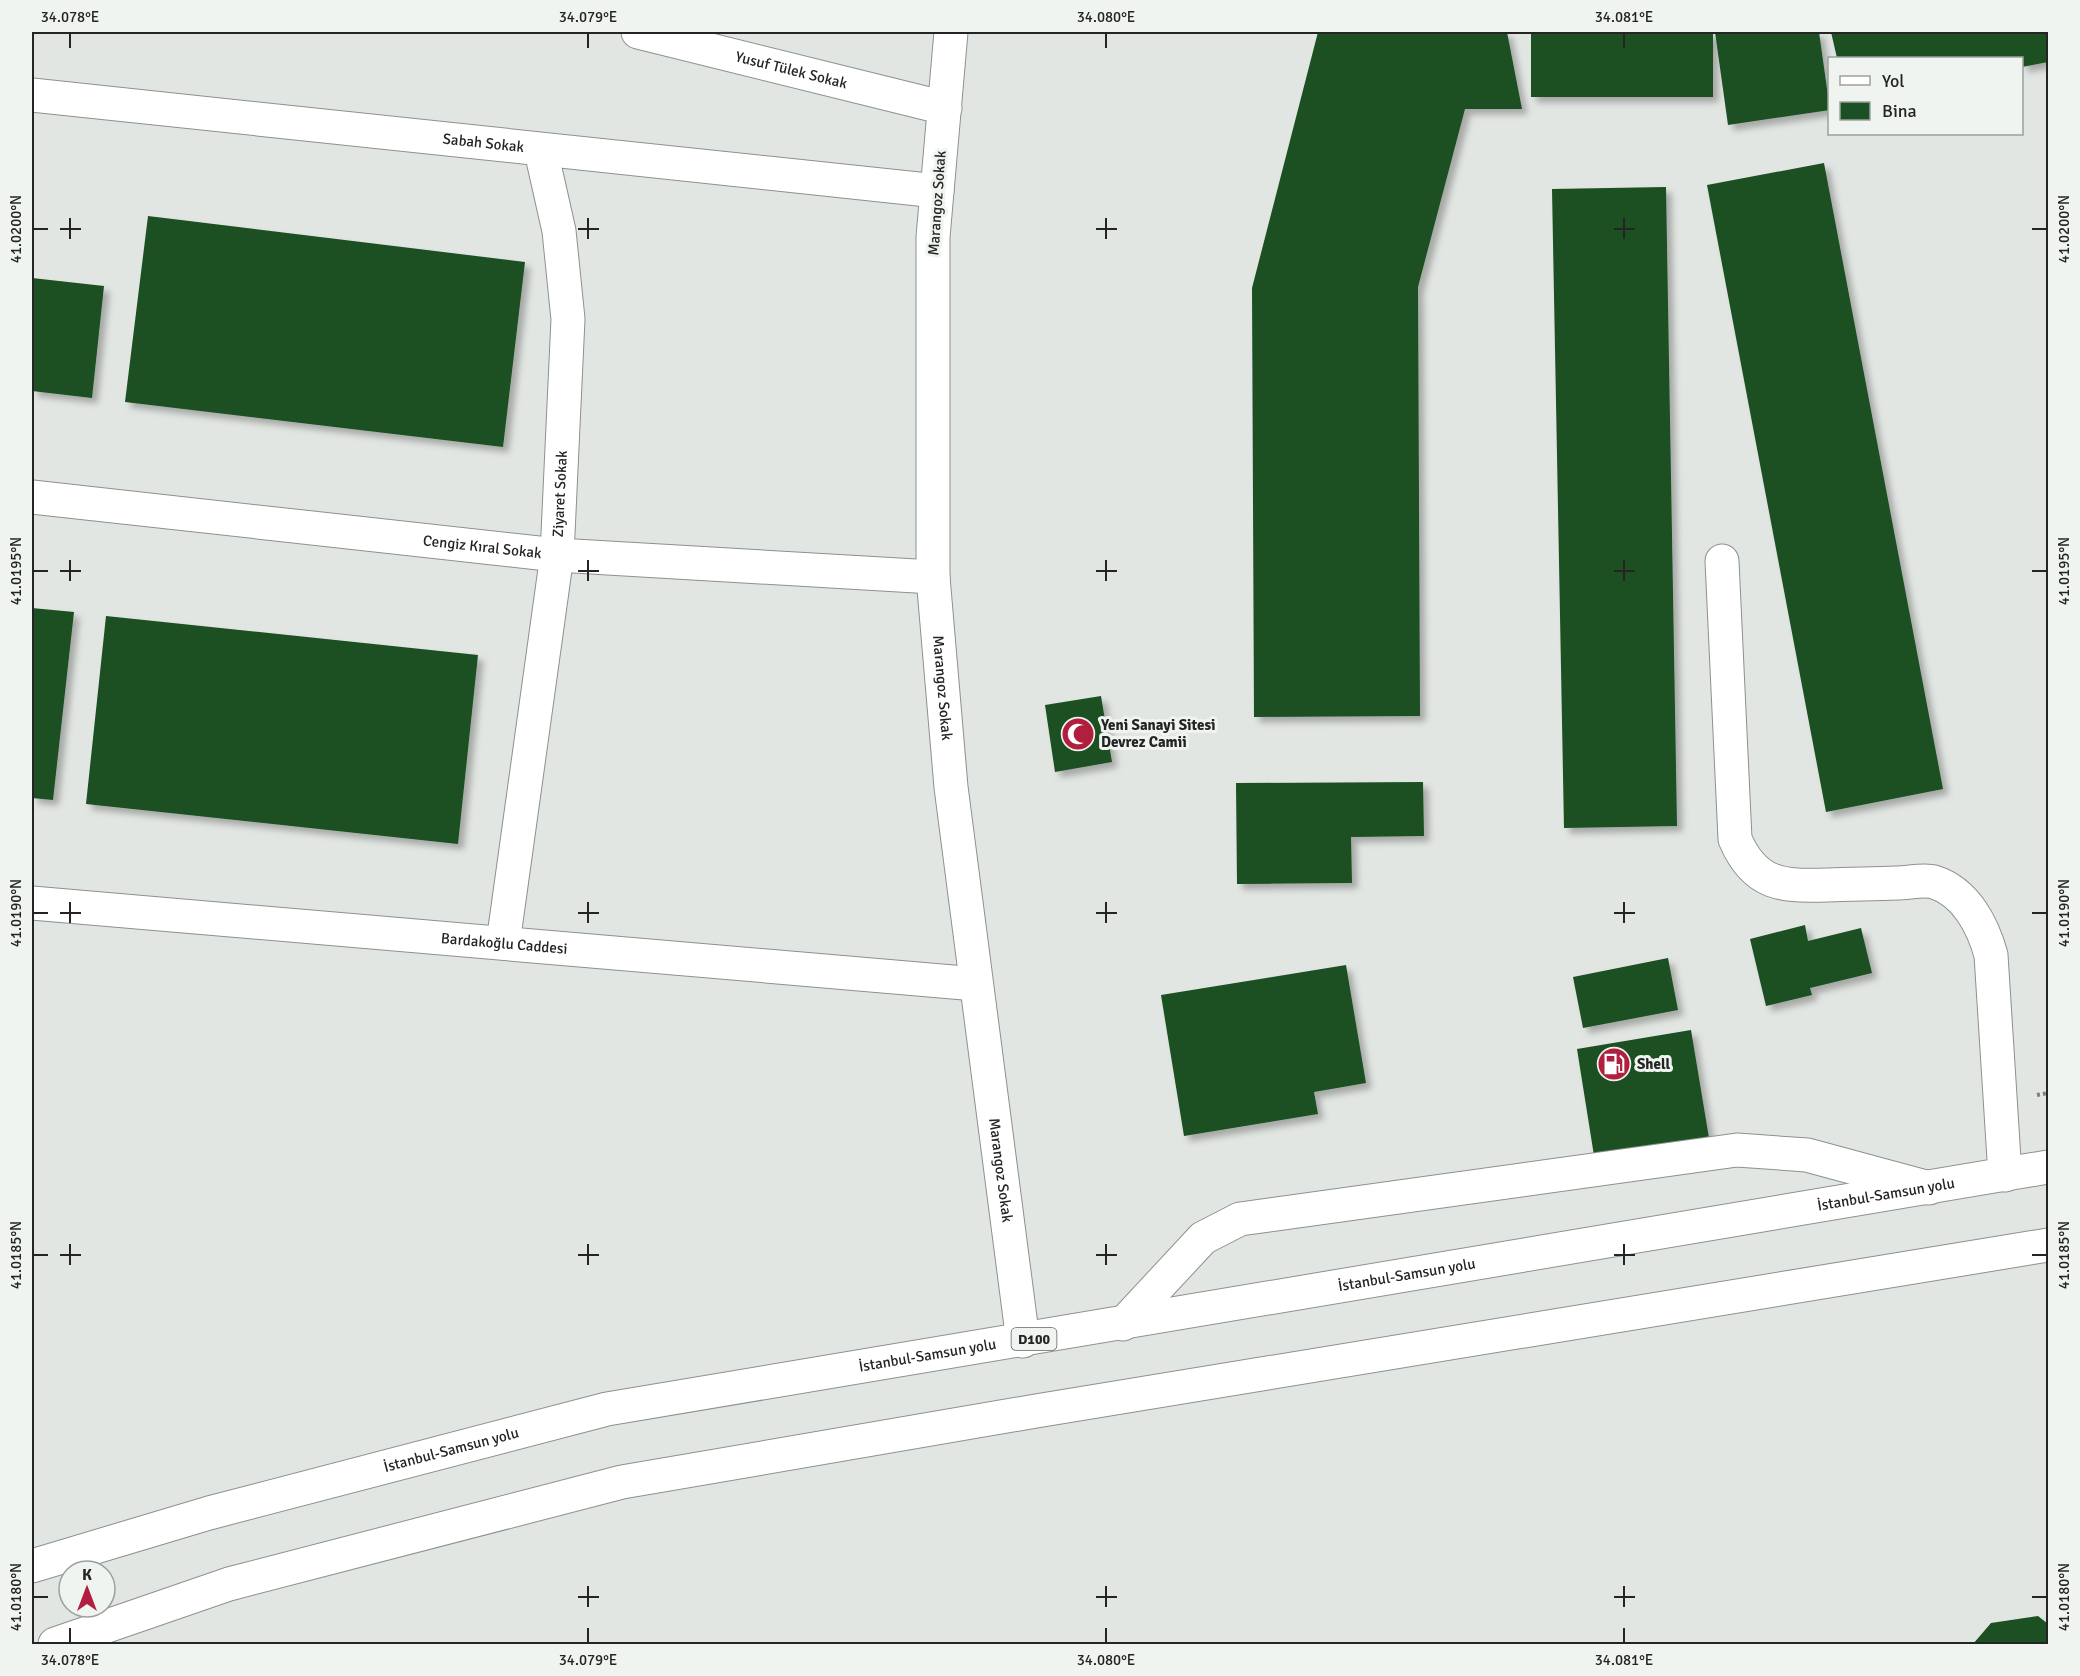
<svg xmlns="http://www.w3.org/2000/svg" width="2080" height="1676" font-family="Signika,sans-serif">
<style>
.building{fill:#1b4f24;filter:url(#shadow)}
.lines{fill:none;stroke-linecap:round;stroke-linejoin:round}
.minor-casing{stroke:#8d918d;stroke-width:35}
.highway-casing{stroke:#8d918d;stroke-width:35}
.path{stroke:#7f817f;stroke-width:4;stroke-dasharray:3 3;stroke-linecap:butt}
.minor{stroke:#fff;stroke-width:33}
.highway{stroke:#fff;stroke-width:33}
.ticks{fill:none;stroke:#232423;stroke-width:2}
.labels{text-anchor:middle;stroke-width:6;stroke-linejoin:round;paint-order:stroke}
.shield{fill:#eff4f0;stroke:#606260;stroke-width:1.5}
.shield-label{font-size:14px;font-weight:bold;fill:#232423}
.street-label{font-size:15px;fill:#232423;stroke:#eff4f0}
.poi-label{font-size:15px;font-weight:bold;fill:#232423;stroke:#eff4f0;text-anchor:start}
.neatline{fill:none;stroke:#232423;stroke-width:2}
.ticks-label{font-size:15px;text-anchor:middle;fill:#232423}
</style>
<defs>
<filter id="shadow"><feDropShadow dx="5.5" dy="5.5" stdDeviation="3" flood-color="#0004"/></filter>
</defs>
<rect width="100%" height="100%" fill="#e2e6e2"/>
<path class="building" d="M1318,32H1507L1522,109H1465L1418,287L1420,716L1254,717L1252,288Z
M1531,32H1713V97H1531Z
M1715,32H1819L1830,110L1728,125Z
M1831,32H2048V62L2022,67V58H1837Z
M1824,163L1943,789L1826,812L1707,185Z
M1666,187L1677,826L1564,828L1552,189Z
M148,216L525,262L503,447L125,402Z
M32,278L104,286L92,398L32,391Z
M32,608L74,612L53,800L32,798Z
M106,616L478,655L458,844L86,804Z
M1101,696L1112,762L1055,772L1045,705Z
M1423,782L1424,836L1351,837L1352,883L1237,884L1236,783Z
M1805,925L1808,941L1861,928L1872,973L1810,988L1812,995L1766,1006L1750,939Z
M1668,958L1678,1010L1583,1028L1573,977Z
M1346,965L1366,1083L1314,1092L1318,1114L1184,1136L1161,995Z
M1691,1030L1710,1144L1595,1162L1577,1049Z
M2038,1616L2048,1624V1644H1973L1991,1623Z"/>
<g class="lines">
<g class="minor-casing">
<g id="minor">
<path id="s1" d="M638,32L945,108"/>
<path id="s2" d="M951,32L933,237V577L951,787L1023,1341"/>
<path id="s3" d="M32,95L937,191"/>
<path id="s4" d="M32,497L557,555L933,577"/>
<path d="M1722,561L1735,839C1755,886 1782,886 1828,885C1851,884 1874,884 1897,883C1908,883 1924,879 1934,882C1966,892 1983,926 1991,955L2005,1175"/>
<path id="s5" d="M32,903L976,984"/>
<path id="s6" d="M503,943L557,555L568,319L559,231L541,151"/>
<path d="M1123,1324L1203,1238L1240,1219L1737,1150L1807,1155L1929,1188"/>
</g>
</g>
<g class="highway-casing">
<g id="highway">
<path id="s7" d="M32,1566L209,1513L607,1409L2048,1167"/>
<path d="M55,1644L229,1584L622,1482L1036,1411L2048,1245"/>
</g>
</g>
<path class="path" d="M2037,1095L2048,1093"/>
<use href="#minor" class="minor"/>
<use href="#highway" class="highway"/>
</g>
<path class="ticks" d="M70,33V48M588,33V48M1106,33V48M1624,33V48M70,218V239M588,218V239M1106,218V239M1624,218V239M33,229H48M60,229H81M578,229H599M1096,229H1117M1614,229H1635M2032,229H2047M70,560V581M588,560V581M1106,560V581M1624,560V581M33,571H48M60,571H81M578,571H599M1096,571H1117M1614,571H1635M2032,571H2047M70,902V923M588,902V923M1106,902V923M1624,902V923M33,913H48M60,913H81M578,913H599M1096,913H1117M1614,913H1635M2032,913H2047M70,1244V1265M588,1244V1265M1106,1244V1265M1624,1244V1265M33,1255H48M60,1255H81M578,1255H599M1096,1255H1117M1614,1255H1635M2032,1255H2047M588,1586V1607M1106,1586V1607M1624,1586V1607M33,1597H48M578,1597H599M1096,1597H1117M1614,1597H1635M2032,1597H2047M70,1628V1643M588,1628V1643M1106,1628V1643M1624,1628V1643"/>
<defs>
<g id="mosque-disc" transform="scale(1.725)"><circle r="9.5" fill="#b11e3e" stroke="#eff4f0"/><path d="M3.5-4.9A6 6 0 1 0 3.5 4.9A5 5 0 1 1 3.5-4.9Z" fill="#fff"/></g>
<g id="fuel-disc" transform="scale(1.725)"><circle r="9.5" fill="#b11e3e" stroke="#eff4f0"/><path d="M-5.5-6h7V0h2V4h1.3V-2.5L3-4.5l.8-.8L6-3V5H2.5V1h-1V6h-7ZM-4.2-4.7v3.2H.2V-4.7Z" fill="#fff"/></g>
</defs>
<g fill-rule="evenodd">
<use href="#mosque-disc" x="1078" y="734"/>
<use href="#fuel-disc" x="1614" y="1064"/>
</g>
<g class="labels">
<rect class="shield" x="1011.5" y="1328" width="45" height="22" rx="4.5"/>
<g class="shield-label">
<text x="1034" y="1344">D100</text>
</g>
<g class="street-label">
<text dy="5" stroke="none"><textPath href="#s1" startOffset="158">Yusuf Tülek Sokak</textPath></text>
<text dy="5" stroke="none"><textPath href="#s3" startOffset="454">Sabah Sokak</textPath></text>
<text transform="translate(937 203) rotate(-86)" y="5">Marangoz Sokak</text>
<text dy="5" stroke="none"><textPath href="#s6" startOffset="453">Ziyaret Sokak</textPath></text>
<text dy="5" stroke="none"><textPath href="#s4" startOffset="453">Cengiz Kıral Sokak</textPath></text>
<text dy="5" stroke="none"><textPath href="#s2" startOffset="657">Marangoz Sokak</textPath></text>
<text dy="5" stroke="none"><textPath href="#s5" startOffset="474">Bardakoğlu Caddesi</textPath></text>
<text dy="5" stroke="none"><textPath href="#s2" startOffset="1143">Marangoz Sokak</textPath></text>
<text dy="5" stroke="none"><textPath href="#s7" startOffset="1893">İstanbul-Samsun yolu</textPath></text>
<text dy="5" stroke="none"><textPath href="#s7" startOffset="1407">İstanbul-Samsun yolu</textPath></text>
<text dy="5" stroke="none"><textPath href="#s7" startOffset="921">İstanbul-Samsun yolu</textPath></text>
<text dy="5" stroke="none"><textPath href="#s7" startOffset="435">İstanbul-Samsun yolu</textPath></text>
</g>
<g class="poi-label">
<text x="1101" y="730">Yeni Sanayi Sitesi<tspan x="1101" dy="17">Devrez Camii</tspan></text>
<text x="1637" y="1069">Shell</text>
</g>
</g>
<rect width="2080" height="1676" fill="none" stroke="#eff4f0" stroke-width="66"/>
<rect x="1828" y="57" width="195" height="78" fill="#eff4f0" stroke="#9da19e" stroke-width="1.5"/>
<rect x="1840" y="76" width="30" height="9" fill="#ffffff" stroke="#9da19e" stroke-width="1.5"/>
<text x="1882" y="87" font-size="18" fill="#232423">Yol</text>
<rect x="1840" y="102" width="30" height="18" fill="#1b4f24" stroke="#9da19e" stroke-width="1.5"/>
<text x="1882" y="117" font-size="18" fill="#232423">Bina</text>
<g transform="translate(87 1589)"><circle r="28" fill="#eff4f0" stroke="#9da19e" stroke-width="1.5"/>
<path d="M0-4.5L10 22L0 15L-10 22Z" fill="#b11e3e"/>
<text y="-9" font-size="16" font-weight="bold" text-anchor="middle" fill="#232423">K</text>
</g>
<rect x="33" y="33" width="2014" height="1610" class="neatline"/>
<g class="ticks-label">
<text x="70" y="22">34.078°E</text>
<text x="588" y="22">34.079°E</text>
<text x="1106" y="22">34.080°E</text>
<text x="1624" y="22">34.081°E</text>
<text transform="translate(16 229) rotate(-90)" y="5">41.0200°N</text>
<text transform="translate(2064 229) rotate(-90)" y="5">41.0200°N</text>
<text transform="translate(16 571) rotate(-90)" y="5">41.0195°N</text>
<text transform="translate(2064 571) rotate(-90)" y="5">41.0195°N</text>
<text transform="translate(16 913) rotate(-90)" y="5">41.0190°N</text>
<text transform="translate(2064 913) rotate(-90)" y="5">41.0190°N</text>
<text transform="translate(16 1255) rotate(-90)" y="5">41.0185°N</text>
<text transform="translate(2064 1255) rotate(-90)" y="5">41.0185°N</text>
<text transform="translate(16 1597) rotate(-90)" y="5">41.0180°N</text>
<text transform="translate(2064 1597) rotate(-90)" y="5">41.0180°N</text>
<text x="70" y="1665">34.078°E</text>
<text x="588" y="1665">34.079°E</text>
<text x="1106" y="1665">34.080°E</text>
<text x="1624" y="1665">34.081°E</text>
</g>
</svg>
